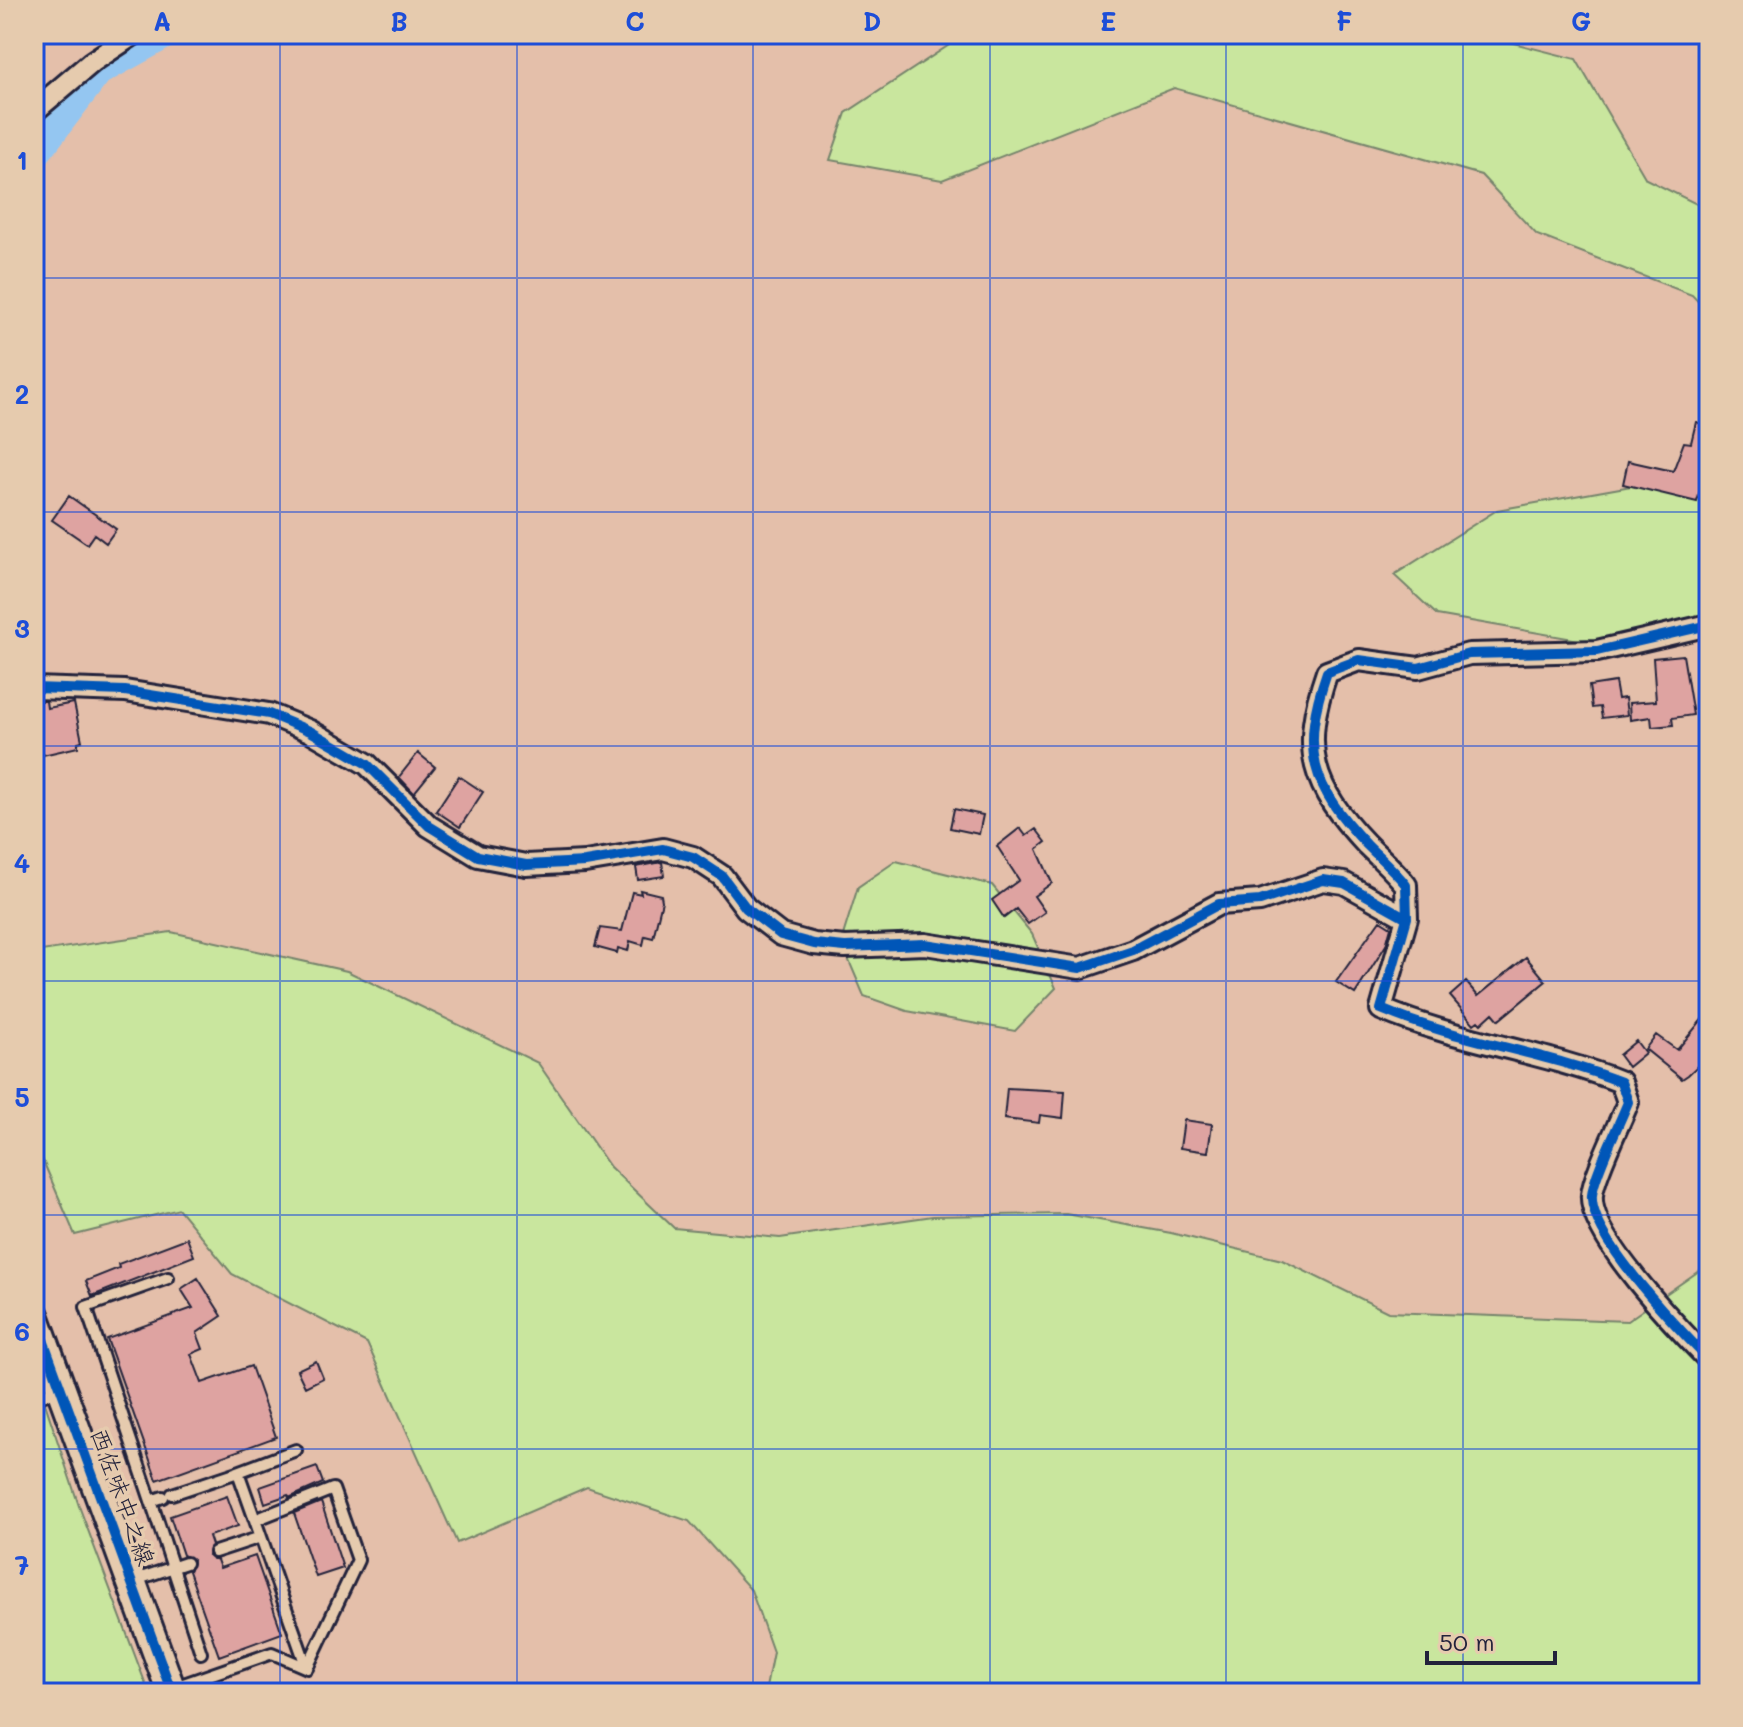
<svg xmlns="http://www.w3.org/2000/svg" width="1743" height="1727" font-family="Mali,'Klee One',sans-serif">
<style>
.green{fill:#c9e69e;stroke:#76846c;stroke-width:2}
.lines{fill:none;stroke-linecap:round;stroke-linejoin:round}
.river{stroke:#94c6f1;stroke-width:30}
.building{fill:#dea3a1;stroke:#22223b;stroke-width:2}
.service-casing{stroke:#22223b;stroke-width:16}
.minor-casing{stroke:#22223b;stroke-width:26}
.secondary-casing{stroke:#22223b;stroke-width:34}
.service{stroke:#e6cbae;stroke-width:10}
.minor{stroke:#e6cbae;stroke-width:20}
.secondary{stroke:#e6cbae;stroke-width:28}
.cycleway-casing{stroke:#e6cbae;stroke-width:15}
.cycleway{stroke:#0057b8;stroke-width:10}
.grid{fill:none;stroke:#1d4ed8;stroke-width:2;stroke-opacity:0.55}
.labels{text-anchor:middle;stroke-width:7;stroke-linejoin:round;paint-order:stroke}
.street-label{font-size:24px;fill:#22223b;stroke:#e6cbae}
.neatline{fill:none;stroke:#1d4ed8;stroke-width:3}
.grid-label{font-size:26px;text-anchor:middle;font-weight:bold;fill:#1d4ed8}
</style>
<rect width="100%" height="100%" fill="#e4bfaa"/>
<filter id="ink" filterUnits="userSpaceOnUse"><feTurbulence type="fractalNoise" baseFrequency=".0125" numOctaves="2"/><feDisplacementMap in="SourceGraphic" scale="16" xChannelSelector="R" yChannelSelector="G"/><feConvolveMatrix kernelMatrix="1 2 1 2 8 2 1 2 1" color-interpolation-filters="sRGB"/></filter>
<g filter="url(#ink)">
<path class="green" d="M966,34H1478L1576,59L1646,179L1709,210V313L1692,295L1537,235L1481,175L1174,88L942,180L830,160L846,113Z
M1709,455V638L1630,649L1437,615L1394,575L1497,510L1659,481Z
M896,861L992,885L1032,934L1056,988L1015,1031L907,1011L864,996L841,942L858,887Z
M171,932L347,971L538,1063L610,1167L674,1228L780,1238L933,1216L1066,1214L1171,1233L1282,1260L1388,1312L1627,1321L1709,1264V1693H765L773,1652L751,1590L689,1521L587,1487L457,1543L367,1343L232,1274L179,1209L75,1235L34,1140V952Z
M34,1370L79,1506L149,1693H34Z"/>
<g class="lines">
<path class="river" d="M34,155L98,71L165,34"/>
</g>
<path class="building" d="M1696,422L1709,426V457L1697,502L1623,484L1628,461L1673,471L1684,442L1691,443Z
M69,496L116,529L106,543L94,534L87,544L52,520Z
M1683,655L1693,715L1672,718L1673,725L1652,727L1651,717L1630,720L1629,703L1656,701L1653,658Z
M1615,682L1618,699L1625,698L1627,715L1602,718L1600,707L1592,708L1589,686Z
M34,701H46L47,708L74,703L82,741L78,742V747L34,757Z
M418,753L435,767L414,793L399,777Z
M459,776L483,792L460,827L436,811Z
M954,809L983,815L979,834L950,828Z
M1020,828L1026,836L1036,829L1046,842L1037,849L1052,883L1034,896L1045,912L1028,924L1016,909L1004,918L992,900L1019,880L997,846Z
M662,862L664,876L638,880L636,867Z
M640,890L661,895L662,901L653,938L645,936L643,945L630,941L628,951L618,948L617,953L595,947L600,928L622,931L632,892L641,894Z
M1380,920L1391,927L1386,945L1355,994L1336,982Z
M1526,957L1546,981L1499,1020L1493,1013L1481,1024L1478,1021L1474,1024L1450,996L1466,982L1478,996Z
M1709,1011V1055L1688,1075L1682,1079L1645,1049L1656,1035L1677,1050Z
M1636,1041L1645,1053L1628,1067L1619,1055Z
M1007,1088L1065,1091L1063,1118L1040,1115L1039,1123L1004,1119Z
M1184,1120L1212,1124L1208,1152L1180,1148Z
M187,1238L194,1256L92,1296L86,1281L119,1268L118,1264Z
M198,1278L222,1316L197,1333L203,1349L191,1354L202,1383L251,1366L276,1437L157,1480L107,1339L193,1308L181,1289Z
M316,1361L323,1378L305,1387L297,1370Z
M317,1467L323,1483L289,1498L288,1495L265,1503L260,1487Z
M227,1496L238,1526L209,1536L212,1545L208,1555L217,1560L220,1568L255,1556L282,1633L219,1656L189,1571L193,1560L183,1555L170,1516Z
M321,1502L343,1568L316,1577L294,1513Z"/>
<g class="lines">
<g class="service-casing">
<path id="service" d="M34,1399L59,1389
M172,1494L238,1472
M163,1497L151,1501L86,1307L168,1278
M151,1501L201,1653
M255,1520L238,1472L296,1450
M215,1552L261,1537
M135,1580L186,1563
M172,1688L272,1653L307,1668L358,1560L333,1489L255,1520L307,1668"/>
</g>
<g class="minor-casing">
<path id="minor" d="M34,111L92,62L134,34
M1709,625L1597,651L1469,654L1418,668L1359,660L1327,672C1300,750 1311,786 1367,845C1380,858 1394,870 1406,885L1407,918L1381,1009C1458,1042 1543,1051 1621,1082L1628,1102C1619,1125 1594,1174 1592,1195C1588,1236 1680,1330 1709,1360
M34,688L125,691L269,714L310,731L367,764L429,826L478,856L526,865L585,862L663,849L693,857L722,876L746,908L781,935L814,944L845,947L925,944L1080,968L1133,950L1219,904L1260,901L1323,880L1344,883L1407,918"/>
</g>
<g class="secondary-casing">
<path id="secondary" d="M34,1315L172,1693"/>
</g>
<use href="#service" class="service"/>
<use href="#minor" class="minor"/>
<use href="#secondary" class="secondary"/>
<g class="cycleway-casing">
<path id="cycleway" d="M1709,625L1597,651L1469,654L1418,668L1359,660L1327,672C1300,750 1311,786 1367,845C1380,858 1394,870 1406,885L1407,918L1381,1009C1458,1042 1543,1051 1621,1082L1628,1102C1619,1125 1594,1174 1592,1195C1588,1236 1680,1330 1709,1360
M34,688L125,691L269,714L310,731L367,764L429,826L478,856L526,865L585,862L663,849L693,857L722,876L746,908L781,935L814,944L845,947L925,944L1080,968L1133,950L1219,904L1260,901L1323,880L1344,883L1407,918
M34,1315L172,1693"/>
</g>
<use href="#cycleway" class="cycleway"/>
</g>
</g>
<path class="grid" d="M280,34V1693M517,34V1693M753,34V1693M990,34V1693M1226,34V1693M1463,34V1693M34,278H1709M34,512H1709M34,746H1709M34,981H1709M34,1215H1709M34,1449H1709"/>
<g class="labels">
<g class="street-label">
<text transform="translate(122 1497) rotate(70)" y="8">西佐味中之線</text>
</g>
</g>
<rect width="1743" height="1727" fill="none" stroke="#e6cbae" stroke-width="88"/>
<path d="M1427 1651v12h128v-12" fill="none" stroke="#22223b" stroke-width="4"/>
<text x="1439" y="1651" font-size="24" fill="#22223b" stroke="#e6cbae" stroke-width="6" paint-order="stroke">50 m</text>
<rect x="44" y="44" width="1655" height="1639" class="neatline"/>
<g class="grid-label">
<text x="162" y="31">A</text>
<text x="399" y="31">B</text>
<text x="635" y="31">C</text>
<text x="872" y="31">D</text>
<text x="1108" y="31">E</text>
<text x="1344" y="31">F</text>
<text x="1581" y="31">G</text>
<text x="22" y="170">1</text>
<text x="22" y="404">2</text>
<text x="22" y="638">3</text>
<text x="22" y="873">4</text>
<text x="22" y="1107">5</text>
<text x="22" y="1341">6</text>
<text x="22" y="1575">7</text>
</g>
</svg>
